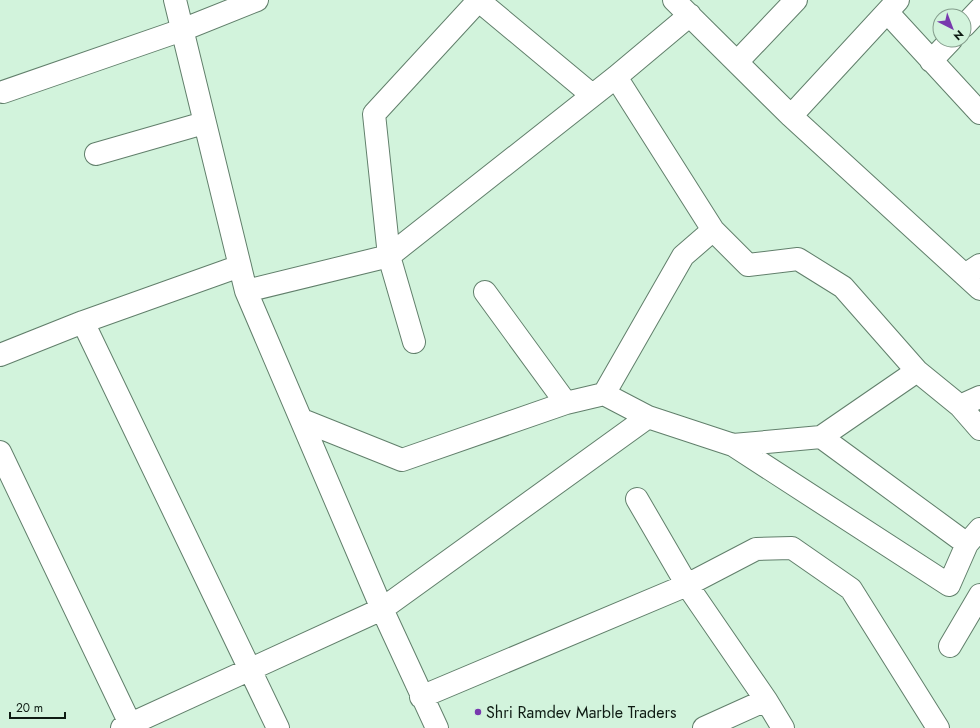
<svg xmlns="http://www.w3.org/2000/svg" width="980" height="728" font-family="Jost,sans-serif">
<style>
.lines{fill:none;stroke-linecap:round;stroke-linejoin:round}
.minor-casing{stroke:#617f6b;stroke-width:24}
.minor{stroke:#fff;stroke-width:22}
.poi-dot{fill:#7839ae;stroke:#d2f3dc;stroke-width:1.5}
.labels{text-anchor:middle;stroke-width:4;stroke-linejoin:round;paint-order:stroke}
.poi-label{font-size:16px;fill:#0e1b13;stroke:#d2f3dc;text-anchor:start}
</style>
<rect width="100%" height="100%" fill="#d2f3dc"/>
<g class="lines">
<g class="minor-casing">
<path id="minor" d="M175,0L246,291L382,609L437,728
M478,0L592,95
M674,0L791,116L980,289
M887,12L980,113
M964,26L980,9
M931,61L951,40
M737,62L796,0
M616,77L713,230L748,265L798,259L843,287L917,371L960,406L980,429
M3,92L182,30L257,0
M791,116L898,0
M96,154L204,123
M965,275L980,265
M246,291L389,256L616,77L690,15
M485,292L566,403
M83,322L278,728
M414,342L389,256L374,114L478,1
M0,355L83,322L240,266
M604,394L683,256L713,230
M960,406L980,397
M302,420L402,460L566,403L604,394L648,417L733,445L821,437L917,371
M821,437L967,544
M733,445L949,585L967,544L980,529
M0,452L132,728
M637,499L687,585L766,700L783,728
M950,646L980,595
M421,697L687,585L756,549L792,548L851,589L938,728
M122,728L382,609L648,417
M704,728L766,700"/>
</g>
<use href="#minor" class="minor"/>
</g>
<circle class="poi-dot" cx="478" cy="712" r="4"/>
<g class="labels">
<g class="poi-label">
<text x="486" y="718">Shri Ramdev Marble Traders</text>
</g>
</g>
<g transform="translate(952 28) rotate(138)"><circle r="19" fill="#d2f3dc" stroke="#849d8c"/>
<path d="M0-3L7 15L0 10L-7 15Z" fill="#7839ae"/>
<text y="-6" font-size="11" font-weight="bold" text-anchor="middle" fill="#0e1b13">N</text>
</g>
<path d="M10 712v6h55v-6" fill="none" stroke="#0e1b13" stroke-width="2"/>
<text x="16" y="712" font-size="12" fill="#0e1b13" stroke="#d2f3dc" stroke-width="3" paint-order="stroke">20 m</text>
</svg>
